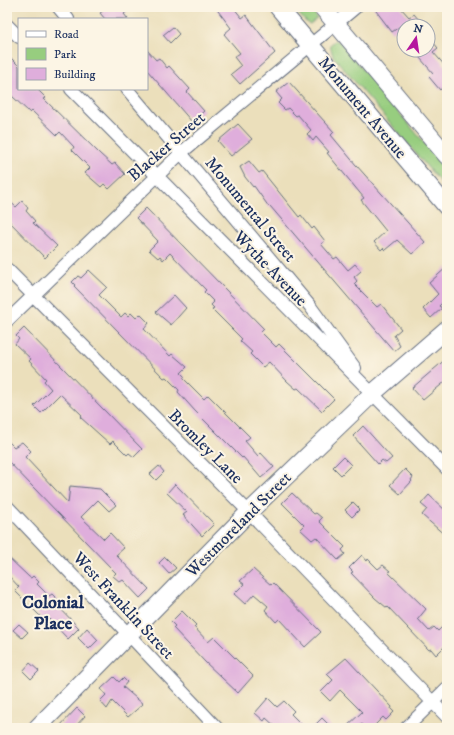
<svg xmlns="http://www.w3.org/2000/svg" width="454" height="735" font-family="'IM FELL DW Pica',serif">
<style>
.green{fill:#97cd7f;stroke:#597e6e}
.building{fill:#dfaedc}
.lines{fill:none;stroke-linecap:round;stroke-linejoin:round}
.street-casing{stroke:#646d7f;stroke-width:14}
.secondary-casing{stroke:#646d7f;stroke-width:19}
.street{stroke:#fff;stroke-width:12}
.secondary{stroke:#fff;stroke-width:17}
.labels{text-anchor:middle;stroke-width:4;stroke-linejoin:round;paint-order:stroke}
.street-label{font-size:17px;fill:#1b2f5e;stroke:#fcf5e5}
.neighbourhood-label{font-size:18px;font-weight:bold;fill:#1b2f5e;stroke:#fcf5e5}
</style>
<rect width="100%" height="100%" fill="#fcf5e5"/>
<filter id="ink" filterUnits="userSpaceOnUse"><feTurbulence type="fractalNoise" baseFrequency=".025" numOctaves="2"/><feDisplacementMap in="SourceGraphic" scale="8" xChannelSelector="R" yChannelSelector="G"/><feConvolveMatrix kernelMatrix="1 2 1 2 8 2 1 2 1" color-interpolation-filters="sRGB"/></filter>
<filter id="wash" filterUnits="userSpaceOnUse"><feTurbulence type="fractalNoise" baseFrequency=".012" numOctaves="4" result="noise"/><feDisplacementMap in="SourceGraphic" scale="16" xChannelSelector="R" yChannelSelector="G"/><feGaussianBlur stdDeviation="0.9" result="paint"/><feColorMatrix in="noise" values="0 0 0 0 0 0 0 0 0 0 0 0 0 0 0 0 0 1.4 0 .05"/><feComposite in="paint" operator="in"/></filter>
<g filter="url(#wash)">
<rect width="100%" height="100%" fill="#ebdfbb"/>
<path class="green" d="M293,7H311L317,18L310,24L305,21Z
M335,40L340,42L447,170V190L333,56L330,45Z"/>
<g id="blocks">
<path class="building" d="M108,7H132L124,14L128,19H105L100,13Z
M215,7H233L242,18L246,15L275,53L240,84L231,74L241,66L234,57L240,53L224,34L231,28Z
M373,7H400L409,17L414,14L424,26H409L406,22L392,32Z
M173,27L179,34L170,43L163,35Z
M428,36L438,48L433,52L447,68V93L442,88L440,90L429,77L433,73L413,50H428Z
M147,50L156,60L159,58L167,68L169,66L190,89L187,92L204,111L192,122L147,70Z
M7,54L19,66V89H37L46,98L44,99L99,153L112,165L115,163L125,174L109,189L104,184L101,187L85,173L90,168L72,150L74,147L60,132L57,135L32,111L30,113L12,96L7,101Z
M289,82L334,132L331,135L356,165L425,242L412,254L397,240L385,250L383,248L381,250L374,242L386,231L361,200L364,198L327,153L329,152L316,137L313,141L307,134L311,130L298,115L296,116L288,108L285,110L278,103L282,99L276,92Z
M238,124L252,139L231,156L218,141Z
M249,161L259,173L262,171L299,217L301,215L312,229L314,227L325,241L321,244L334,259L337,257L348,270L355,264L361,271L354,277L357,281L354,284L377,307L381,304L401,329L394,335L400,346L394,351L270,206L269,207L254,186L253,187L245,177L240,167Z
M7,199L16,207L22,201L28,208L26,211L35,221L33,223L57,246L45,258L7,219Z
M146,208L264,329L261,332L276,347L279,344L334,399L322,411L298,388L296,389L287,381L269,362L263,367L250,354L252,352L240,341L242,339L212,309L214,308L211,305L214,302L204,292L206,290L170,253L163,260L160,256L158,258L149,250L158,241L136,218Z
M447,267V305L444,301L439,306L442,308L431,318L423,309L438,294L429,283Z
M89,270L107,287L99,295L121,317L125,313L128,316L131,313L136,318L140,314L149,323L144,329L170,356L172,354L187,367L181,373L185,377L183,378L204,399L208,395L250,437L245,441L258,456L261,453L274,467L261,478L243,457L242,458L195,411L178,392L179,390L166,377L164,378L74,286L75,285L72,282L78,276L81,278Z
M174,295L186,308L171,325L156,312Z
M24,328L142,449L134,457L129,453L127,455L113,441L110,444L80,417L82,415L60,394L41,413L34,406L51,389L44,381L46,379L29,361L31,359L15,344L19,339L16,336Z
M447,358V380L423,400L412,388Z
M363,426L392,458L386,463L382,460L378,464L353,436Z
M7,440L14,447L22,442L31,451L25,457L68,503L70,486L100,489L116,505L109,511L98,500L81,517L104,539L110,533L124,548L116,555L149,589L140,598L123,580L120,582L113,576L116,573L111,568L7,460Z
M343,457L351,465L341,475L333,467Z
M159,466L164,472L156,480L150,474Z
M405,469L413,477L411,480L412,481L400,494L390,485Z
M175,484L214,524L202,536L183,515L187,512L167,493Z
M292,493L314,514L316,513L322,518L319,521L345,547L342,550L345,554L338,560L316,537L312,540L300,529L304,525L282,503Z
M429,495L447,512V537L422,515L427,509L421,504Z
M353,502L360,509L352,517L345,510Z
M362,555L367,561L368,559L378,569L383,565L390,571L388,572L426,609L418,619L429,631L434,627L438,631L447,622V644L436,655L431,649L429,650L388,607L387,608L375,598L351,573L353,572L349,568Z
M7,556L29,577L31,578L33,576L39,582L37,584L49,596L52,594L58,600L55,603L79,628L68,639L49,619L46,622L15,591L19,587L7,574Z
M165,557L176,568L169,574L159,563Z
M253,569L271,585L273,583L321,632L305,647L279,619L276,622L265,610L268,606L254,594L245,604L234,594L244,584L240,581Z
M182,611L196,625L194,627L208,642L214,637L253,676L238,693L205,662L173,628L175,626L171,622Z
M19,624L28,632L22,638L13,630Z
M87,628L98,640L89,649L78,638Z
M346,658L392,707L391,709L394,712L386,720L383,717L372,728H366L362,724L357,728H345L362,712L340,690L330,701L321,692L333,680L327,674Z
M30,663L39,671L31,679L23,671Z
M114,677L119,682L123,678L127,682L123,687L143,704L128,717L112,701L107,709L100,701L106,695L101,689Z
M268,698L277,707L284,701L294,711L291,714L305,728H277L266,718L264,721L255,713Z
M77,708L85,716L74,728H58Z
M322,718L332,728H312Z"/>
</g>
</g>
<g filter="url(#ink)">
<use href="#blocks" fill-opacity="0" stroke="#646d7f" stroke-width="1"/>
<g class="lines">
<g class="street-casing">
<path id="street" d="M58,7L68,19
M7,25L19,37
M71,89L447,469
M127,89L310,306L355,368
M7,269L249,512L447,717
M7,321L181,153L356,7
M7,506L217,728
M406,728L447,688"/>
</g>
<g class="secondary-casing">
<path id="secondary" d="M278,7L447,207
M322,7L447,156
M37,728L249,512L373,393L447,329"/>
</g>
<use href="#street" class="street"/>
<use href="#secondary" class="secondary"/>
</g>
</g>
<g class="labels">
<g class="street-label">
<text transform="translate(363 107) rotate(50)" y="6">Monument Avenue</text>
<text transform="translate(166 146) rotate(-41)" y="6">Blacker Street</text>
<text transform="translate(251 209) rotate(50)" y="6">Monumental Street</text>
<text transform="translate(271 268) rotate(46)" y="6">Wythe Avenue</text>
<text transform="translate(206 446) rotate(45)" y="6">Bromley Lane</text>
<text transform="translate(238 524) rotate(-45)" y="6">Westmoreland Street</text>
<text transform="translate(124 605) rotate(47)" y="6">West Franklin Street</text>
</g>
<g class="neighbourhood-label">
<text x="53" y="608">Colonial<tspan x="53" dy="21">Place</tspan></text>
</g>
</g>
<rect width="454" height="735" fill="none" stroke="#fcf5e5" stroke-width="24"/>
<rect x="18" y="18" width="130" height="72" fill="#fcf5e5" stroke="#a2a6af"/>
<rect x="26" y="31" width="20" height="6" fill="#ffffff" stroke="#a2a6af"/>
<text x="54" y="38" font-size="12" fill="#1b2f5e">Road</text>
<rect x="26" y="48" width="20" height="12" fill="#97cd7f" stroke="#a2a6af"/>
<text x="54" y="58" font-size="12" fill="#1b2f5e">Park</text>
<rect x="26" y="68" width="20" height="12" fill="#dfaedc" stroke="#a2a6af"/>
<text x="54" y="78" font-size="12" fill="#1b2f5e">Building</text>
<g transform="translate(416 38) rotate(13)"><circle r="19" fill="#fcf5e5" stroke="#a2a6af"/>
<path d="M0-3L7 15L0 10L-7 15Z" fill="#b5179e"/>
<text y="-6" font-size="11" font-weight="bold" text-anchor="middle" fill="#1b2f5e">N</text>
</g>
</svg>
